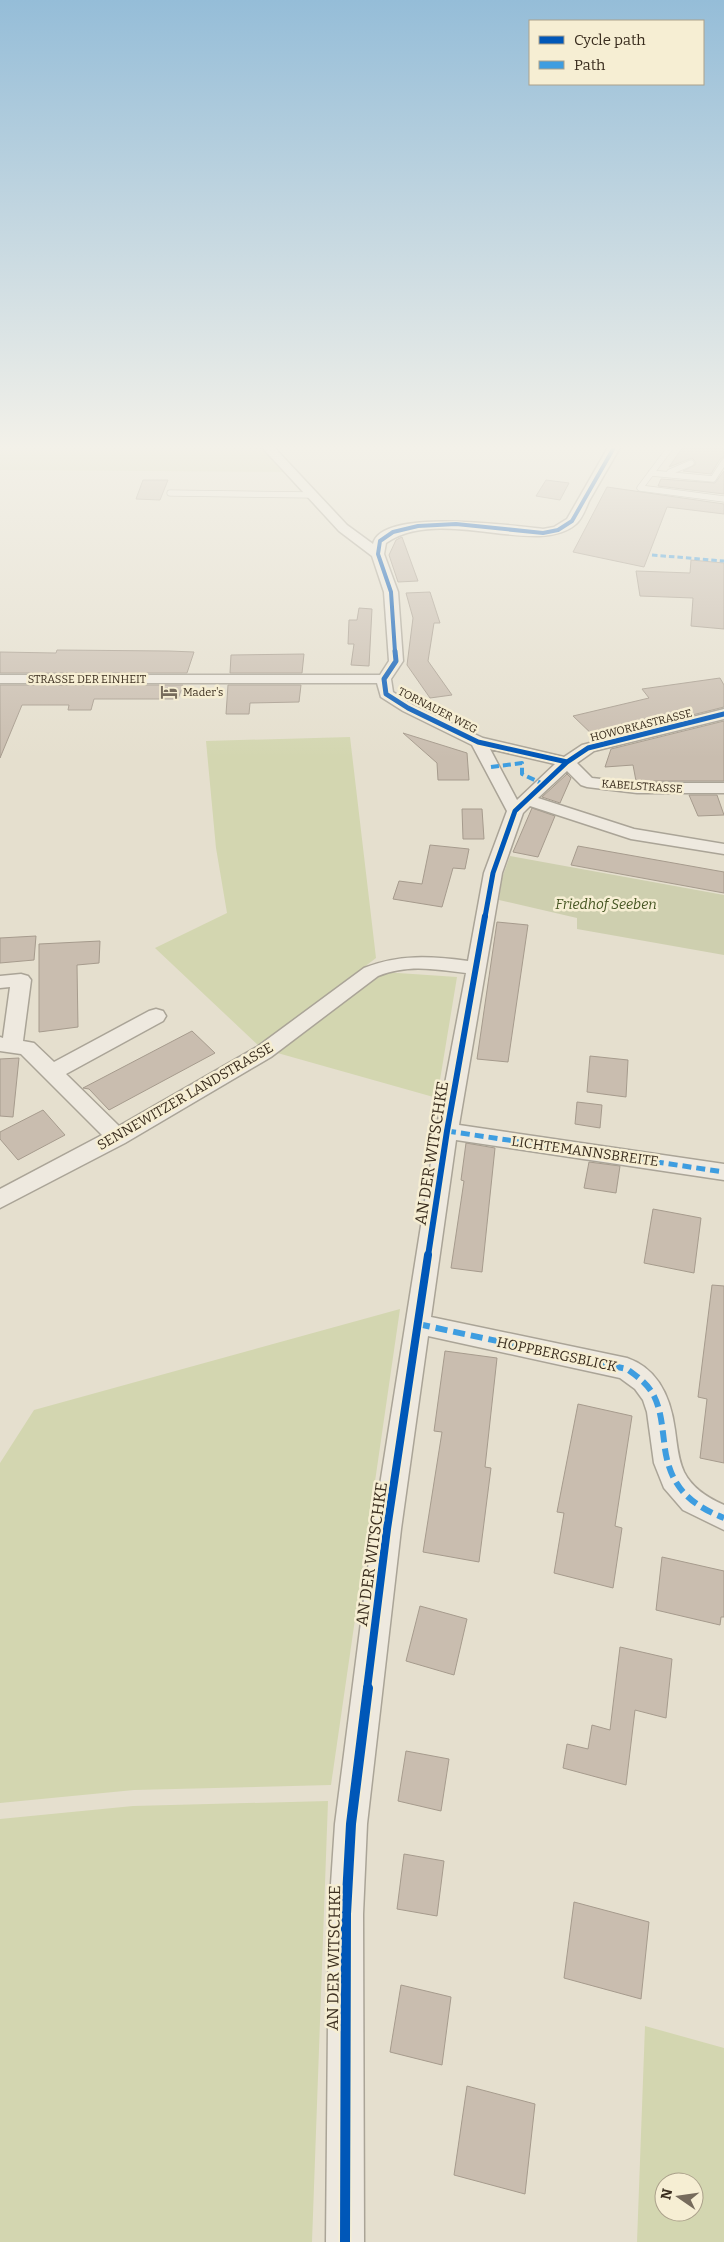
<svg xmlns="http://www.w3.org/2000/svg" width="724" height="2242" font-family="Bitter,serif">
<style>
.green{fill:#d3d6b0;fill-rule:evenodd}
.cemetery{fill:#cecfaf}
.building{fill:#c9bdaf;stroke:#a69b8d}
.lines{fill:none;stroke-linecap:round;stroke-linejoin:round}
.lane-casing{stroke:#aaa497;stroke-width:7}
.street-casing{stroke:#aaa497;stroke-width:3}
.lane{stroke:#eee9df;stroke-width:5.5}
.street{fill:#eee9df;fill-rule:evenodd}
.quiet-far3{stroke:#3e9de0;stroke-width:3;stroke-dasharray:5.5 3;stroke-linecap:butt}
.quiet-far2{stroke:#3e9de0;stroke-width:4;stroke-dasharray:8 4;stroke-linecap:butt}
.quiet-far1{stroke:#3e9de0;stroke-width:5;stroke-dasharray:9 5;stroke-linecap:butt}
.quiet{stroke:#3e9de0;stroke-width:6;stroke-dasharray:12 6;stroke-linecap:butt}
.cycleway-far4-casing{stroke:#f6eed3;stroke-width:5.5}
.cycleway-far3-casing{stroke:#f6eed3;stroke-width:8}
.cycleway-far2-casing{stroke:#f6eed3;stroke-width:9}
.cycleway-far1-casing{stroke:#f6eed3;stroke-width:11}
.cycleway-casing{stroke:#f6eed3;stroke-width:13}
.cycleway-far4{stroke:#0057b8;stroke-width:4}
.cycleway-far3{stroke:#0057b8;stroke-width:5}
.cycleway-far2{stroke:#0057b8;stroke-width:6}
.cycleway-far1{stroke:#0057b8;stroke-width:8}
.cycleway{stroke:#0057b8;stroke-width:10}
.labels{text-anchor:middle;stroke-width:5;stroke-linejoin:round;paint-order:stroke}
.far-street-label{font-size:11px;fill:#3a2d1e;stroke:#f6eed3}
.far-poi-label{font-size:11px;fill:#3a2d1e;stroke:#f6eed3;text-anchor:start}
.park-label{font-size:14px;font-style:italic;fill:#475724;stroke:#f6eed3}
.street-label{font-size:14px;fill:#3a2d1e;stroke:#f6eed3}
.near-street-label{font-size:16px;fill:#3a2d1e;stroke:#f6eed3}
</style>
<rect width="100%" height="100%" fill="#e5dfce"/>
<path class="green" d="M0,444H262L289,472L0,470Z
M350,737L376,958L260,1047L155,948L227,913L216,848L206,741Z
M383,972L457,977L437,1098L274,1052Z
M400,1309L331,1785L134,1790L0,1803V1463L34,1410Z
M328,1801L312,2242H0V1819L133,1806Z
M645,2026L724,2048V2242H637ZM664,2182H694V2212H664Z"/>
<path class="cemetery" d="M510,856L724,895V955L577,929V918L499,900L502,878Z"/>
<path class="building" d="M685,444H724V457L720,459L711,474L683,471L695,465V461L692,458L669,467Z
M724,471V494L658,486L661,479L715,483Z
M143,480H168L160,500L136,499Z
M546,480L569,483L560,500L536,496Z
M607,487L724,504V514L667,507L644,567L573,552Z
M402,537L418,581L398,582L389,555L396,540Z
M691,560L724,563V629L691,626L693,598L640,596L636,571L690,573Z
M430,592L440,623H434L428,661L452,695L430,698L407,665L413,618L406,593Z
M359,608L372,609L369,666L351,665L354,644H348L349,620H357Z
M57,650L169,651L194,652L187,673H0V652L56,653Z
M304,654L302,673H230L231,655Z
M720,678L724,685V707L597,739L573,716L649,698L642,689Z
M0,685H183L178,699H94L91,710H68L69,705H22L0,758Z
M228,685H301L299,702L250,703L249,714H226Z
M724,721V781H636L633,765L605,767L611,749Z
M403,733L467,753L469,780H438L437,763Z
M567,774L571,778L560,803L542,797Z
M689,795H717L724,815L698,816Z
M532,808L555,816L538,857L513,852Z
M462,809H482L484,839H463Z
M430,845L469,849L465,869L453,868L442,907L393,899L399,881L422,884Z
M578,846L724,872V893L571,865Z
M497,922L528,925L508,1062L477,1059Z
M36,936L34,960L0,963V938Z
M100,941L99,963L77,965L78,1027L39,1032V944Z
M192,1031L215,1053L109,1110L89,1089L83,1088Z
M590,1056L628,1060L626,1097L587,1092Z
M19,1058L13,1117L0,1116V1059Z
M577,1102L602,1105L600,1128L575,1124Z
M43,1110L65,1135L18,1160L0,1139V1132Z
M466,1143L495,1148L482,1272L451,1268L464,1181L461,1180Z
M589,1162L620,1166L616,1193L584,1188Z
M653,1209L701,1218L694,1273L644,1263Z
M712,1285L724,1286V1463L700,1458L707,1399L698,1397Z
M445,1351L497,1358L485,1467L491,1468L479,1562L423,1552L442,1432L434,1431Z
M578,1404L632,1416L615,1526L622,1528L613,1588L554,1573L564,1513L557,1512Z
M662,1557L724,1571V1617H721L720,1625L656,1610Z
M420,1606L467,1619L454,1675L406,1661Z
M620,1647L672,1659L666,1718L635,1710L626,1785L563,1768L567,1744L588,1749L592,1725L610,1730Z
M406,1751L449,1759L441,1811L398,1801Z
M404,1854L444,1861L437,1916L397,1909Z
M574,1902L649,1922L641,1999L564,1978Z
M401,1985L451,1997L442,2065L390,2052Z
M467,2086L535,2104L525,2194L454,2175Z"/>
<g class="lines">
<g class="lane-casing">
<path id="lane" d="M673,444L640,488L724,499
M670,472L691,463
M651,473L713,479L724,462
M170,493L312,495"/>
</g>
<g class="street-casing">
<path id="street" d="M259,444H271L347,525L373,544C381,507 515,526 543,529L554,527L567,519L610,444H622C611,463 600,482 589,501C586,508 582,519 576,524C538,558 440,505 386,543L384,554L398,592L403,661L391,679L393,692L413,705L483,738L564,757L582,745L724,709V719L594,751L577,763L592,778L637,783H724V793H637L587,787L581,785L567,771L538,798L634,829L724,844V854L631,839L530,806L523,813L502,873L459,1125L724,1164V1180L456,1140L431,1317L627,1358C659,1369 671,1399 675,1430C677,1444 678,1459 684,1472C692,1488 708,1498 724,1505V1530L683,1510L664,1488L654,1463L647,1412L643,1400L635,1389L620,1378L428,1336L401,1529L367,1824L363,1914L364,2242H326L329,1914L335,1824L373,1529L436,1131L466,973C435,969 407,964 378,976L271,1057L125,1143L0,1208V1189L102,1135L21,1054L0,1051V1037L3,1038L10,987L0,988V976L21,974L28,976L31,980L23,1041L34,1043L54,1062L149,1011L156,1009L163,1011L166,1016L163,1021L66,1074L119,1126L257,1047L364,968C399,954 431,956 468,961L484,873L507,811L472,745L403,711L381,697L377,683H0V675H380L389,661L384,592L372,556L339,531ZM490,749L555,764L517,800Z"/>
</g>
<use href="#lane" class="lane"/>
<use href="#street" class="street"/>
<path class="quiet-far3" d="M652,555L724,561"/>
<path class="quiet-far2" d="M491,767L522,763V774L543,784"/>
<path class="quiet-far1" d="M447,1131L724,1172"/>
<path class="quiet" d="M418,1324L627,1369C638,1377 648,1384 654,1396C661,1410 662,1426 664,1441C668,1483 686,1503 724,1518"/>
<g class="cycleway-far4-casing">
<path id="cycleway-far4" d="M395,652L391,592L378,554L380,541L393,532L418,526L456,524L543,533L558,530L572,521L616,444"/>
</g>
<g class="cycleway-far3-casing">
<path id="cycleway-far3" d="M395,651L396,661L384,679L386,694L408,708L478,742L567,762
M485,917L493,873L515,811L567,762L588,748L724,714"/>
</g>
<g class="cycleway-far2-casing">
<path id="cycleway-far2" d="M428,1256L447,1131L485,916"/>
</g>
<g class="cycleway-far1-casing">
<path id="cycleway-far1" d="M367,1689L387,1529L428,1255"/>
</g>
<g class="cycleway-casing">
<path id="cycleway" d="M345,2242L346,1914L351,1824L368,1688"/>
</g>
<use href="#cycleway-far4" class="cycleway-far4"/>
<use href="#cycleway-far3" class="cycleway-far3"/>
<use href="#cycleway-far2" class="cycleway-far2"/>
<use href="#cycleway-far1" class="cycleway-far1"/>
<use href="#cycleway" class="cycleway"/>
</g>
<linearGradient id="sky" x2="0" y2="1"><stop stop-color="#95bdd8"/><stop offset="0.59" stop-color="#f3f1e9"/><stop offset="1" stop-color="#f3f1e9" stop-opacity="0"/></linearGradient>
<rect width="724" height="758" fill="url(#sky)"/>
<defs>
<g id="hotel-bare" transform="scale(1.35)"><path d="M-6-4.5h1.5V1H6V5H4.5V3h-9V5H-6ZM-4 0a1.8 1.8 0 1 1 3.6 0ZM.5 0V-2.5h3Q6-2.5 6 0Z" fill="#766b5c" stroke="#f6eed3" stroke-width="2.5" paint-order="stroke"/></g>
</defs>
<g fill-rule="evenodd">
<use href="#hotel-bare" x="169" y="692"/>
</g>
<g class="labels">
<g class="far-street-label">
<text x="87" y="683">STRASSE DER EINHEIT</text>
<text transform="translate(438 710) rotate(27)" y="4">TORNAUER WEG</text>
<text transform="translate(641 725) rotate(-14)" y="4">HOWORKASTRASSE</text>
<text transform="translate(642 786) rotate(4)" y="4">KABELSTRASSE</text>
</g>
<g class="far-poi-label">
<text x="183" y="696">Mader's</text>
</g>
<g class="park-label">
<text x="606" y="909">Friedhof Seeben</text>
</g>
<g class="street-label">
<text transform="translate(185 1096) rotate(-30)" y="5">SENNEWITZER LANDSTRASSE</text>
<text transform="translate(585 1151) rotate(8)" y="5">LICHTEMANNSBREITE</text>
<text transform="translate(557 1354) rotate(12)" y="5">HOPPBERGSBLICK</text>
</g>
<g class="near-street-label">
<text transform="translate(431 1153) rotate(-81)" y="6">AN DER WITSCHKE</text>
<text transform="translate(371 1554) rotate(-82)" y="6">AN DER WITSCHKE</text>
<text transform="translate(333 1958) rotate(-89)" y="6">AN DER WITSCHKE</text>
</g>
</g>
<rect x="529" y="20" width="175" height="65" fill="#f6eed3" stroke="#aba18b"/>
<rect x="539" y="36" width="25" height="8" fill="#0057b8" stroke="#aba18b"/>
<text x="574" y="45" font-size="15" fill="#3a2d1e">Cycle path</text>
<rect x="539" y="61" width="25" height="8" fill="#3e9de0" stroke="#aba18b"/>
<text x="574" y="70" font-size="15" fill="#3a2d1e">Path</text>
<g transform="translate(679 2197) rotate(283)"><circle r="24" fill="#f6eed3" stroke="#aba18b"/>
<path d="M0-4L9 19L0 12L-9 19Z" fill="#766b5c"/>
<text y="-8" font-size="14" font-weight="bold" text-anchor="middle" fill="#3a2d1e">N</text>
</g>
</svg>
